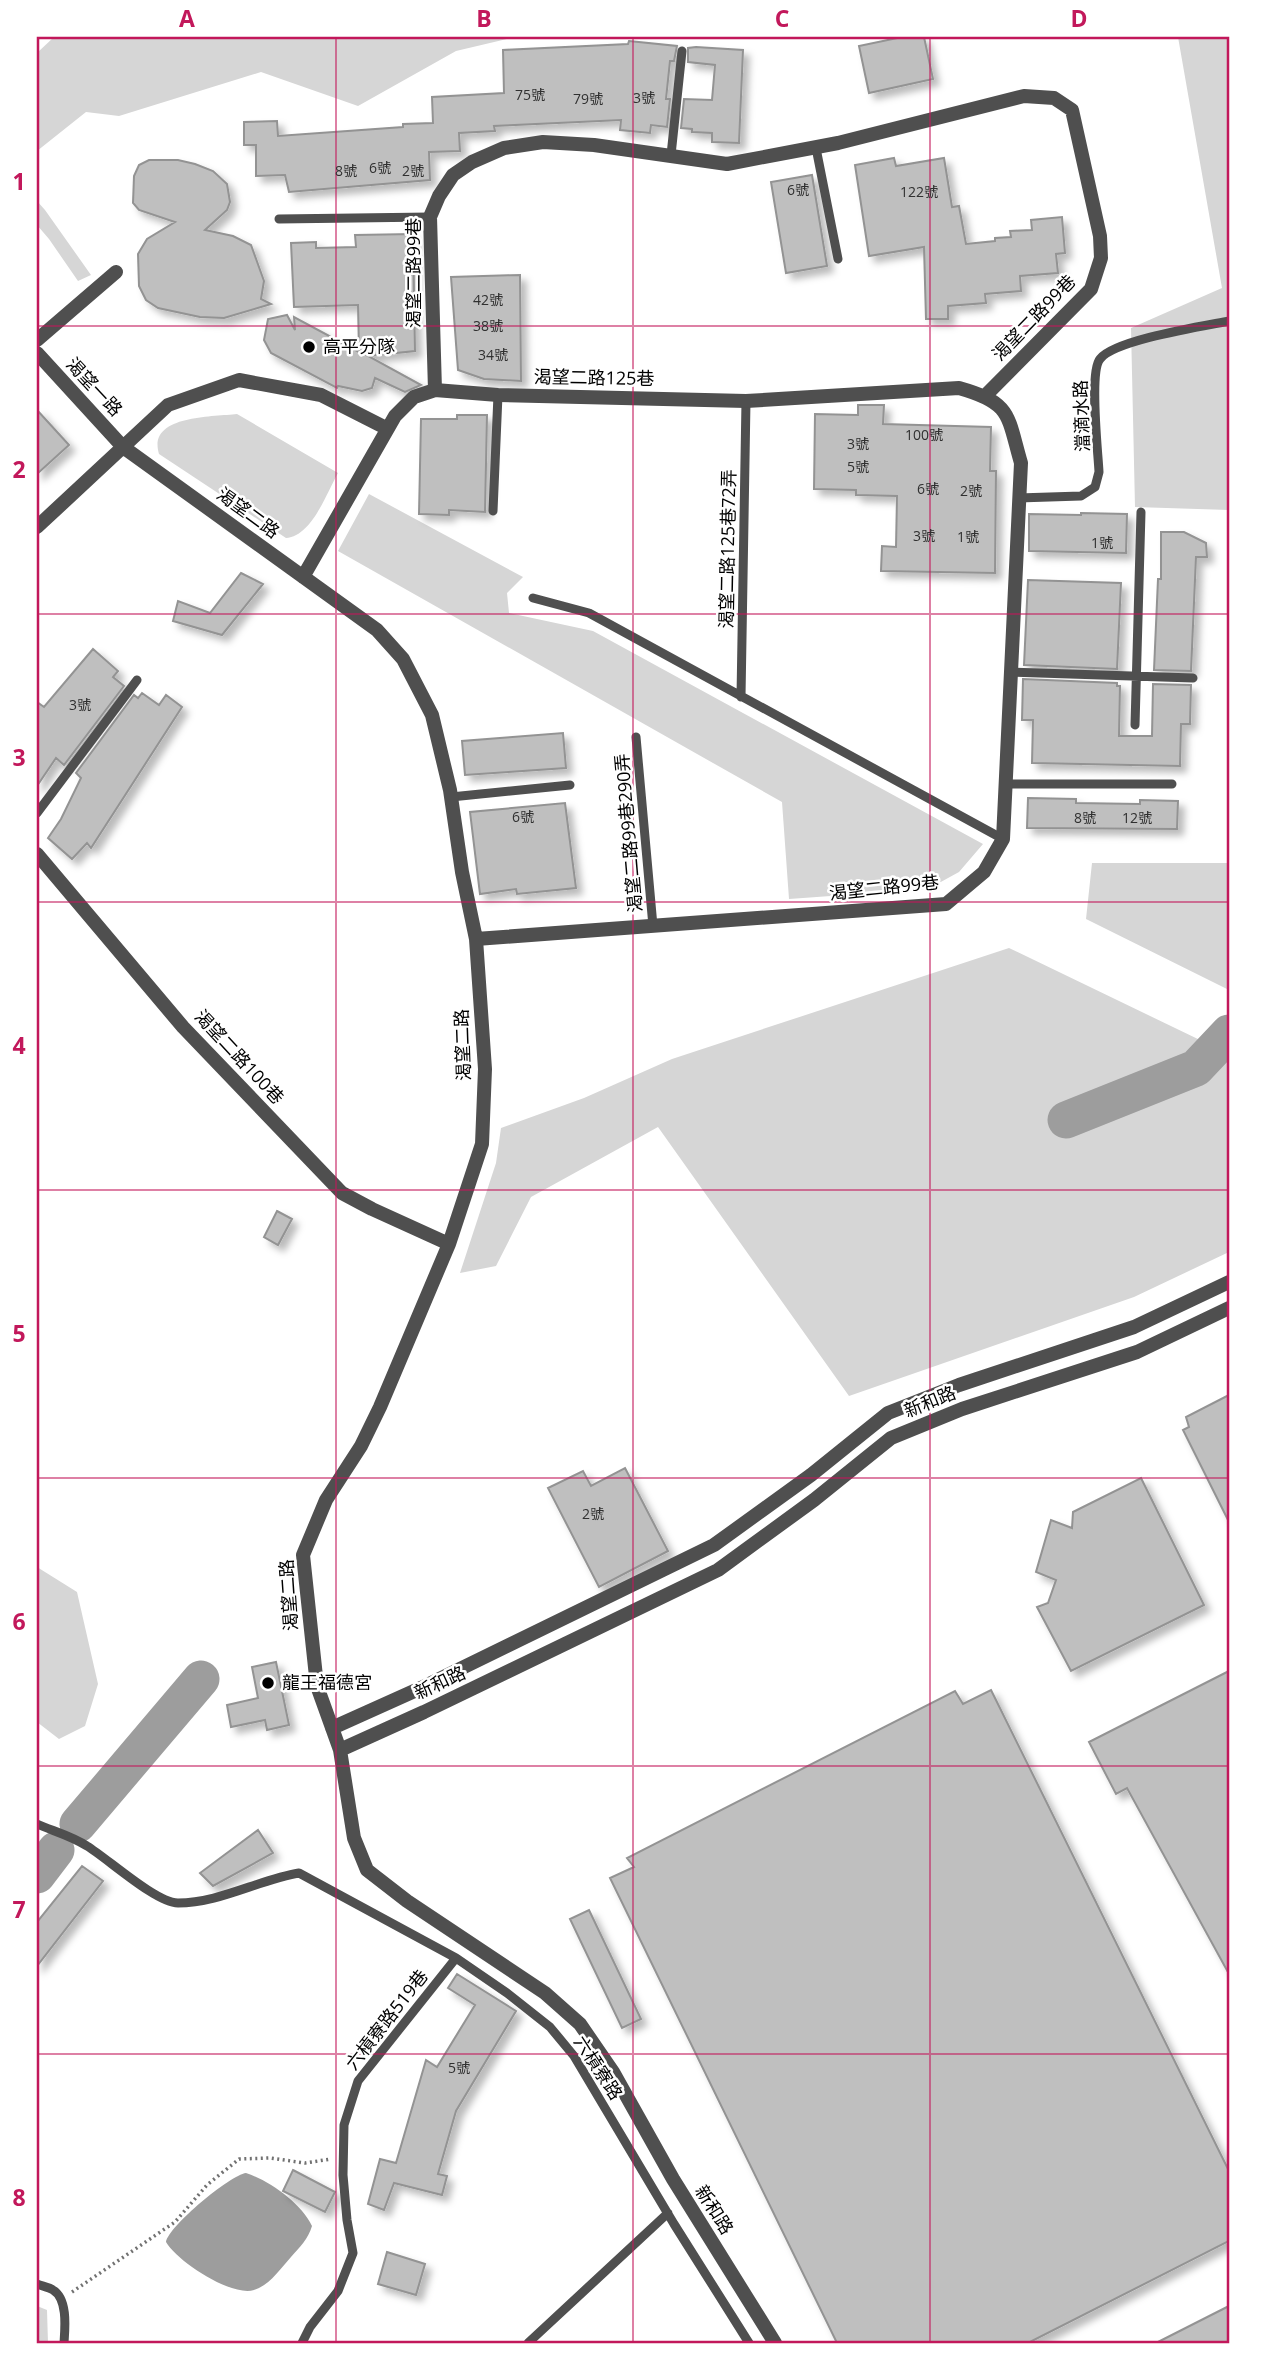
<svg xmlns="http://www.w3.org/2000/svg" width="1266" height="2380" font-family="'Open Sans','Noto Sans TC',sans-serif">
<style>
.green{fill:#d6d6d6}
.water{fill:#9d9d9d}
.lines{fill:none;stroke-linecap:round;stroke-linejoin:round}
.river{stroke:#9d9d9d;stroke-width:37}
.building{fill:#bfbfbf;stroke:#939393;stroke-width:2;filter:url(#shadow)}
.path{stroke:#717171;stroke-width:3.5;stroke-dasharray:2 3.5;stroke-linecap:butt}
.lane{stroke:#4f4f4f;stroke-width:9}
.street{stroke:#4f4f4f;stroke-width:14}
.grid{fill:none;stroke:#c2185b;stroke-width:2;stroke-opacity:0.55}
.poi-dot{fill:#000;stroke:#fff;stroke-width:2.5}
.labels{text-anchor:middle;stroke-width:5;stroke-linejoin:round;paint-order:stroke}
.number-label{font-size:14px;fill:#303030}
.street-label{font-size:18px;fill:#000;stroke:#fff}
.poi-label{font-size:18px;fill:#000;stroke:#fff;text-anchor:start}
.neatline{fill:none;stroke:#c2185b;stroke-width:2.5}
.grid-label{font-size:23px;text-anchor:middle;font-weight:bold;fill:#c2185b}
</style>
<defs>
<filter id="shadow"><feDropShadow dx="6" dy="6" stdDeviation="3.5" flood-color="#0004"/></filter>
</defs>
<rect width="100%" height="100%" fill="#fff"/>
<path class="green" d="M54,37H515L456,51L358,106L261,72L119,116L86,112L37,151V53Z
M1178,37H1229V510L1135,507L1131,328L1222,288Z
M37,201L45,210L91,275L78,281L49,239L37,225Z
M237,414L338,473C326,494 312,536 286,538L159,454C147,415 212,417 237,414Z
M369,494L523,577L507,593L509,613L593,631L983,844L959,872L928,889L789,899L782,802L338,551Z
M1092,863H1229V990L1086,919Z
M1009,948L1229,1054V1252L1134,1297L849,1396L658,1127L531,1197L496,1266L460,1273L496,1163L501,1128L584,1098L672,1059Z
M37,1567L77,1592L98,1684L85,1726L59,1739L37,1722Z
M37,2306L47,2310L48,2343H37Z"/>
<path class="water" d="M246,2173C270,2181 301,2203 312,2226C308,2239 300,2247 291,2257C280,2269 270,2285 254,2290C231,2297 177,2261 166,2242C169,2226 230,2175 246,2173Z"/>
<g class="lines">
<path class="river" d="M1066,1120L1196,1068L1229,1033
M78,1824L201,1679
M37,1875L56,1850"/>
</g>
<path class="building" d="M902,37H924L933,79L869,93L859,46Z
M629,41L677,46L674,61H670L666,99H670L667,127L651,125L650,133L620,130L621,120L494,126L495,131L459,133L460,151L429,152L430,180L289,192L285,175L256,176V145H244V122L277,121L278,136L403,127V124L433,123L432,97L504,93L503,50L628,44Z
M696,47L743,50L739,143L712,142V133L692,132V129L681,128L684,99L712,100L715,65L688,62V48Z
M894,158L896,166L944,158L952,207L959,206L966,244L995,241V238L1011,237L1010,231L1032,230L1031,220L1062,217L1065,253L1056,254L1058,273L1020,276L1021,291L985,294L986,303L948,306V319H926L924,247L869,256L855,165Z
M149,160H178L195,164L213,171L227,184L230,202L227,210L205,230L233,236L251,245L264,281L261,299L271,304L224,318L200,317L158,308L146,300L139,286L138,254L147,239L175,222L139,210L133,203L134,176L139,165Z
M812,175L827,266L786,273L771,182Z
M413,234L415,351L368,356L421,385L405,392L375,378L372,388L362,391L338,386L337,388L271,353L264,340L268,319L287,315L295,330L294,317L359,352L358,305L294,307L291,243L316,242V248L356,247L355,235Z
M520,275L521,381L484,379L458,370L451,277Z
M858,405H884L883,424L991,427L990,471H996L995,573L881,571L882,546L896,547L897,496L856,495V490L814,489L815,414L858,415Z
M37,410L69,445L37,474Z
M457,415H487L485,512L449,510V515L419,514L421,419H457Z
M1081,513L1127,514L1126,553L1029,551V514L1081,515Z
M1161,532H1184L1206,543L1207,557H1196L1191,671L1154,670L1158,579H1161Z
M241,573L263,584L222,635L173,621L178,601L210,613Z
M1028,580L1121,583L1117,669L1024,665Z
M93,649L118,671L113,677L124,686L64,765L56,758L37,786V702L44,707Z
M1023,679L1117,683V686H1120L1119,736H1152L1153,684L1191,685L1190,724H1181L1180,766L1032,763L1033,720H1022Z
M142,693L159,705L166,695L182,707L91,848L87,843L72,859L48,838L61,819L81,778L76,773L134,695L138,698Z
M563,733L566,768L465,775L462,741Z
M1028,798L1076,799V803L1140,804V800L1178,801L1177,829L1027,828Z
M565,803L576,888L517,894L516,889L480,894L470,812Z
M277,1211L292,1219L278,1245L264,1237Z
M1229,1395V1522L1183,1430L1189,1427L1186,1417Z
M625,1468L668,1551L599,1587L548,1488L583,1471L591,1486Z
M1141,1478L1204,1605L1071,1671L1037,1607L1048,1603L1056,1580L1036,1572L1051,1520L1072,1528L1073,1512Z
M276,1662L289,1725L267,1730L265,1720L231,1727L227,1705L258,1698L252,1667Z
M1229,1671V1974L1127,1788L1116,1794L1089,1742Z
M991,1690L1229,2171V2241L1028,2343H837L610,1878L634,1867L627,1858L955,1691L963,1704Z
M258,1830L273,1853L213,1886L200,1873Z
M82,1866L103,1881L37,1966V1922Z
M589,1910L641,2019L622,2028L570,1919Z
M457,1974L516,2011L456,2111L438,2174L447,2176L442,2195L394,2183L384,2210L368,2204L380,2159L396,2163L426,2060L437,2067L475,2005L448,1988Z
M293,2170L335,2192L325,2212L283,2191Z
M387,2252L425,2264L416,2295L378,2284Z
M1229,2306V2343H1156Z"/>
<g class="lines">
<path class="path" d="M72,2292L175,2222L207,2185L239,2159L270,2158L305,2163L331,2159"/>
<path class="lane" d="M816,148L838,259
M671,155L682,51
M279,219L430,217
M1018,498L1081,496L1095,487L1099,472C1098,451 1089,372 1100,359C1114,340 1204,326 1229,321
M493,511L498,395
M533,598L589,613L1003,839
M1010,672L1193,678
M741,697L746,401
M1135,725L1141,512
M636,737L653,926
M1005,784H1172
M451,797L570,785
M37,813L137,680
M37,1824C53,1831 72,1836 87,1846C107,1858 156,1903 178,1903C219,1903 258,1880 299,1873L456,1958L507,1993L550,2027L574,2056L674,2224L749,2343
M37,2284C41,2286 49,2287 53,2290C68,2299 65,2328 64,2343
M302,2343L310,2327L338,2291L353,2253L347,2220L343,2175L344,2125L358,2081L456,1958
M528,2343L668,2213"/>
<path class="street" d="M37,340L116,272
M37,353L123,447L377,630L403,659L432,715L450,790L462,872L476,939L485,1069L482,1144L449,1244L380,1407L361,1446L326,1500L303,1555L317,1686L340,1750L354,1838L367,1870L407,1901L545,1993L580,2024L613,2072L673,2179L775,2343
M435,390L430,217L439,196L453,175L472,162L504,148L543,142L594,145L727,164L838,143L1024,96L1054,98L1072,110L1100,236L1101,258L1091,289L985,396
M37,527L168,405L239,380L321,395L386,428
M303,577L395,416L414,397L435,390L498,395L746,401L959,388C1012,403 1007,415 1021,463L1003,839L984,872L946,904L476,939
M37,854L183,1027L342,1193L372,1209L449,1244
M332,1728L421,1688L714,1545L811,1475L888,1413L959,1385L1134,1327L1229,1282
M340,1750L424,1712L718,1570L814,1500L891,1438L962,1409L1137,1352L1229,1308"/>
</g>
<path class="grid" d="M336,37V2343M633,37V2343M930,37V2343M37,326H1229M37,614H1229M37,902H1229M37,1190H1229M37,1478H1229M37,1766H1229M37,2054H1229"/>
<g class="poi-dot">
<circle cx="309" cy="347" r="7"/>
<circle cx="268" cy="1683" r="7"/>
</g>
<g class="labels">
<g class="number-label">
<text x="530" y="100">75號</text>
<text x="644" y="103">3號</text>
<text x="588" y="104">79號</text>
<text x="380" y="173">6號</text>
<text x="346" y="176">8號</text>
<text x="413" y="176">2號</text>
<text x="798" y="195">6號</text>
<text x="919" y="197">122號</text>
<text x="488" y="305">42號</text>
<text x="488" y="331">38號</text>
<text x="493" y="360">34號</text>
<text x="924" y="440">100號</text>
<text x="858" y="449">3號</text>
<text x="858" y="472">5號</text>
<text x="928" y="494">6號</text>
<text x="971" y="496">2號</text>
<text x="924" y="541">3號</text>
<text x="968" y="542">1號</text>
<text x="1102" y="548">1號</text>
<text x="80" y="710">3號</text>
<text x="523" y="822">6號</text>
<text x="1085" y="823">8號</text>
<text x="1137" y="823">12號</text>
<text x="593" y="1519">2號</text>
<text x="459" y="2073">5號</text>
</g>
<g class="street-label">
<text transform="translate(414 273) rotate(-90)" y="6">渴望二路99巷</text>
<text transform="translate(1034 318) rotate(-46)" y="6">渴望二路99巷</text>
<text transform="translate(594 378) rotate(1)" y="6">渴望二路125巷</text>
<text transform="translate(94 387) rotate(47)" y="6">渴望一路</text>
<text transform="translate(1082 416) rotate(-92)" y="6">澢滴水路</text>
<text transform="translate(248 513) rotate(36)" y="6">渴望二路</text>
<text transform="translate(728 549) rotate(-89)" y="6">渴望二路125巷72弄</text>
<text transform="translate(629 833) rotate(-95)" y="6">渴望二路99巷290弄</text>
<text transform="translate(884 888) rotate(-6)" y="6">渴望二路99巷</text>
<text transform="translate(463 1045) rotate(-92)" y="6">渴望二路</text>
<text transform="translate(239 1057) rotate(47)" y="6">渴望二路100巷</text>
<text transform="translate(930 1402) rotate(-22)" y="6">新和路</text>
<text transform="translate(289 1595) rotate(-94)" y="6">渴望二路</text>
<text transform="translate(440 1683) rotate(-25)" y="6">新和路</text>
<text transform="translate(387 2020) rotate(-52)" y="6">六槓寮路519巷</text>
<text transform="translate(598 2068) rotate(57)" y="6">六槓寮路</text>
<text transform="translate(714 2210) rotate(58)" y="6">新和路</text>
</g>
<g class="poi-label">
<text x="323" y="353">高平分隊</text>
<text x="282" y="1689">龍王福德宮</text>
</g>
</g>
<rect width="1266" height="2380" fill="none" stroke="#ffffff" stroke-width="77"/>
<rect x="38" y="38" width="1190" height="2304" class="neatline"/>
<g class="grid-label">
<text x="187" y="27">A</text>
<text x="484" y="27">B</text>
<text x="782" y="27">C</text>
<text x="1079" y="27">D</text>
<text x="19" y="190">1</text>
<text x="19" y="478">2</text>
<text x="19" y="766">3</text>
<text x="19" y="1054">4</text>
<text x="19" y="1342">5</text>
<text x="19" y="1630">6</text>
<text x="19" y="1918">7</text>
<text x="19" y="2206">8</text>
</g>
</svg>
